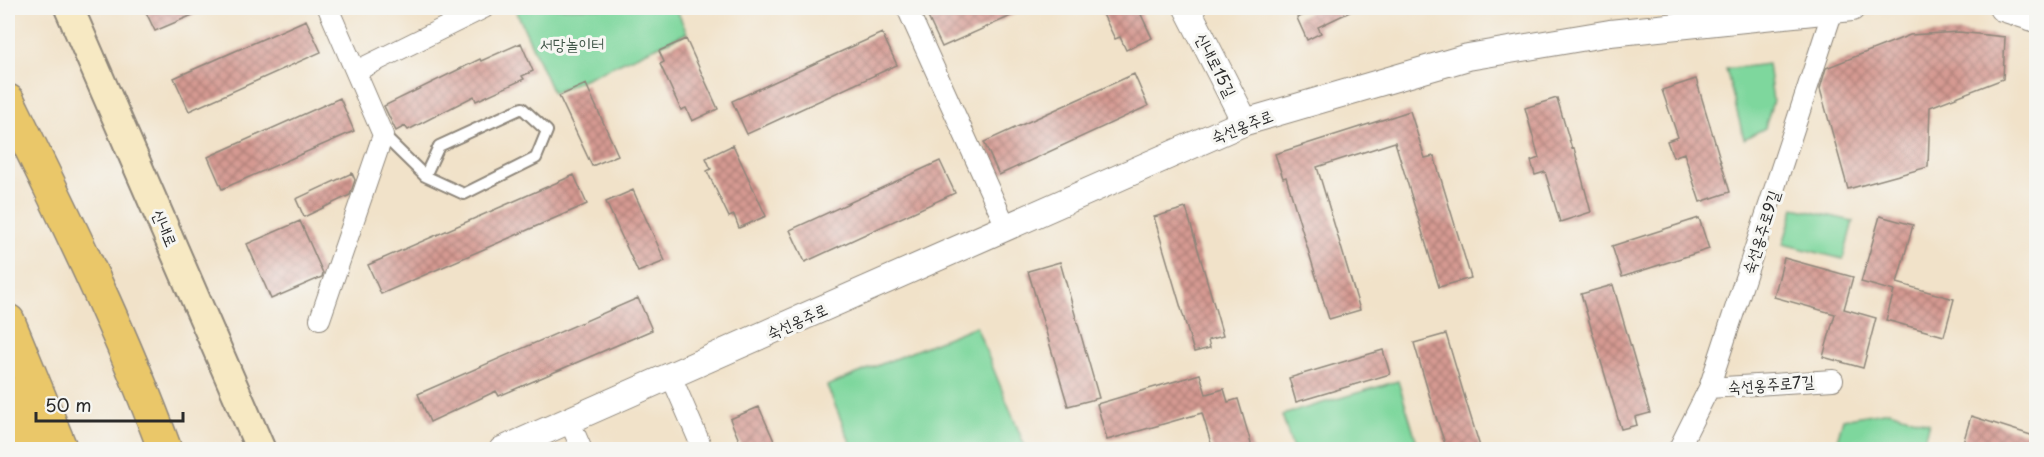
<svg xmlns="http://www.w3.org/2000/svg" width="2044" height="457" font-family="'Playpen Sans','Poor Story',sans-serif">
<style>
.park{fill:#7ed79d;stroke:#548164;stroke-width:1.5}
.building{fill:url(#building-cross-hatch)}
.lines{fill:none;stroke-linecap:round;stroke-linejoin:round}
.service-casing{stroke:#8e867a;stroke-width:14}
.minor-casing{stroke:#8e867a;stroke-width:22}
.tertiary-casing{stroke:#8e867a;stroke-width:28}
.secondary-casing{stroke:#8e867a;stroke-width:32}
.trunk-casing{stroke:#8e867a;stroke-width:36}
.service{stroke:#fff;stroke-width:10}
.minor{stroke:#fff;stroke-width:20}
.tertiary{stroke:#fff;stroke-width:26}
.secondary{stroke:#f7e9c3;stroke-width:28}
.trunk{stroke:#eac769;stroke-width:33}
.labels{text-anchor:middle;stroke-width:6;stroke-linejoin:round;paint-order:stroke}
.park-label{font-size:16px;fill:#405648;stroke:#f6f6f2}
.street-label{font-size:16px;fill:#2b2b2b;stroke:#f6f6f2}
</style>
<defs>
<pattern id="building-cross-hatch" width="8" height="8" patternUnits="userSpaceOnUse" patternTransform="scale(1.5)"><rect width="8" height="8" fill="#d59a92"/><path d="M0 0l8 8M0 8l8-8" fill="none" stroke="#ad7e77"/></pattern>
</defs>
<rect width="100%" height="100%" fill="#f6f6f2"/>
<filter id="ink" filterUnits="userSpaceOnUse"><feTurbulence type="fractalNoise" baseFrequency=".0167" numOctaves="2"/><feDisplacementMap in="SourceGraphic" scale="12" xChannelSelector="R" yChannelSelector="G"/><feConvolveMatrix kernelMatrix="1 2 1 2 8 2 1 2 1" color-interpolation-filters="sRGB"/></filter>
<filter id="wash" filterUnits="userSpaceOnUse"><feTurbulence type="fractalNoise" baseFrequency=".008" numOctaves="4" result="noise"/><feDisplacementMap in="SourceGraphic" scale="24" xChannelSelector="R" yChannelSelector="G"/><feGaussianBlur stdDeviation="1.35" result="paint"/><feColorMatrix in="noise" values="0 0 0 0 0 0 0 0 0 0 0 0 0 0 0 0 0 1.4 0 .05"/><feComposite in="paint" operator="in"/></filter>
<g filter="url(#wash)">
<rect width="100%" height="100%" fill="#f1e2c9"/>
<path class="park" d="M515,8H676L687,33L553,93Z
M1768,64L1773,101L1765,128L1744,139L1726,69Z
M1794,208L1853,221L1843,259L1783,244Z
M976,326L1026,449H853L827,386Z
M1398,381L1419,449H1293L1282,415Z
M1889,411L1929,423L1921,449L1845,450L1835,447L1843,419Z"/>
<g id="blocks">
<path class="building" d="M144,8H209L155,31Z
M943,8H1029L942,47L927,15Z
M1100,8H1138L1152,38L1126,50L1120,37L1115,39Z
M1320,8H1358L1318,27L1321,33L1307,40L1297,18Z
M306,20L321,52L189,111L174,78Z
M1959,32L2005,37L2003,79L1930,107L1928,167L1848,189L1820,89L1826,68L1910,35Z
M882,33L897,65L747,134L732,101Z
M686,39L718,109L692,121L686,108L681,110L660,64L664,62L659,51Z
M521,43L533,71L522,76L524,79L476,101L474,96L408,130L405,126L396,131L384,106L480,59L481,61Z
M1134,74L1148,106L999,175L984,142Z
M1696,79L1730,192L1700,202L1684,153L1673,157L1667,141L1678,137L1662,90Z
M586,84L618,155L592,166L559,96Z
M340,98L354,131L222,189L208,157Z
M1557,98L1572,149L1574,148L1591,212L1560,222L1545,172L1535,175L1531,161L1539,158L1525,108Z
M1410,111L1425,158L1434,156L1471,278L1439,287L1395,142L1317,167L1360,310L1329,319L1286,177L1283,178L1275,154Z
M733,145L766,216L739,228L734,215L729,217L707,171L711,169L706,158Z
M940,161L955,193L805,262L790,230Z
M352,173L355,180L350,195L304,217L296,199Z
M574,175L587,204L381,294L368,265Z
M633,190L665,261L638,272L606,202Z
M1186,208L1223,336L1208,340L1210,348L1194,352L1154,217Z
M1880,216L1913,225L1897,283L1954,299L1944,336L1886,320L1894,291L1861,282Z
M1699,218L1709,249L1622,277L1612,246Z
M300,221L323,273L322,277L271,299L247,244Z
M1784,258L1853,277L1844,309L1876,318L1863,368L1823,357L1835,314L1774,297Z
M1060,262L1099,398L1068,406L1028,271Z
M1613,285L1650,413L1635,417L1637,425L1621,429L1581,294Z
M638,298L652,330L499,396L496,391L430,422L418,394Z
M1446,334L1465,398L1481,450H1447L1434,411L1414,343Z
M1383,350L1390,374L1296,402L1289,378Z
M1200,374L1206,394L1224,389L1228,402L1238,399L1253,450H1213L1202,413L1107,440L1097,404Z
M759,407L778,450H743L730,419Z
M1971,416L2034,436L2029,450H1961Z"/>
</g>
</g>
<g filter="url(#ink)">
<use href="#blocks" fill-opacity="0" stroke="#8e867a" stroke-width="1.5"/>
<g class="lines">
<g class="service-casing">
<path id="service" d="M383,135L425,176L464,194L536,158L547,131L522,108L439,146L425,176"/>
</g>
<g class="minor-casing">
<path id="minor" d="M907,8L1007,229
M356,71L484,8
M320,319L383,135L328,8
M671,376L703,450
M1709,388L1833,380
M569,420L582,450
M1678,450L1709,388L1833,10"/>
</g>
<g class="tertiary-casing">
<path id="tertiary" d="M1187,8L1245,122
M2002,8L2036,19
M502,450L1245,122L1468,57L1610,33L1852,8"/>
</g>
<g class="secondary-casing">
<path id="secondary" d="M69,8L261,450"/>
</g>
<g class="trunk-casing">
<path id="trunk" d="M8,101C64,215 121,330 165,450
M8,321L61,450
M8,394L32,450"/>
</g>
<use href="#service" class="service"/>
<use href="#minor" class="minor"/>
<use href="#tertiary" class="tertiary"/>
<use href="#secondary" class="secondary"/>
<use href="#trunk" class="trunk"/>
</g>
</g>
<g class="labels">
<g class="park-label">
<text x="572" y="50">서당놀이터</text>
</g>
<g class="street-label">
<text transform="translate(1216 65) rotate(63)" y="6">신내로15길</text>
<text transform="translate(1242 126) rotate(-21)" y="6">숙선옹주로</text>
<text transform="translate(165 228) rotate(67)" y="6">신내로</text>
<text transform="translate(1761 232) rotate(-72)" y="6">숙선옹주로9길</text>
<text transform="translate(797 321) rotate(-24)" y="6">숙선옹주로</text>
<text transform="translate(1771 384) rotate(-4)" y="6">숙선옹주로7길</text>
</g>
</g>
<rect width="2044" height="457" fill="none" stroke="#f6f6f2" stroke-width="30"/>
<path d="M36 412v9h147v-9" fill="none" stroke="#2b2b2b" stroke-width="3"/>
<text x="45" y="412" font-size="18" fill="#2b2b2b" stroke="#f6f6f2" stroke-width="4.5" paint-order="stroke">50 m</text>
</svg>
